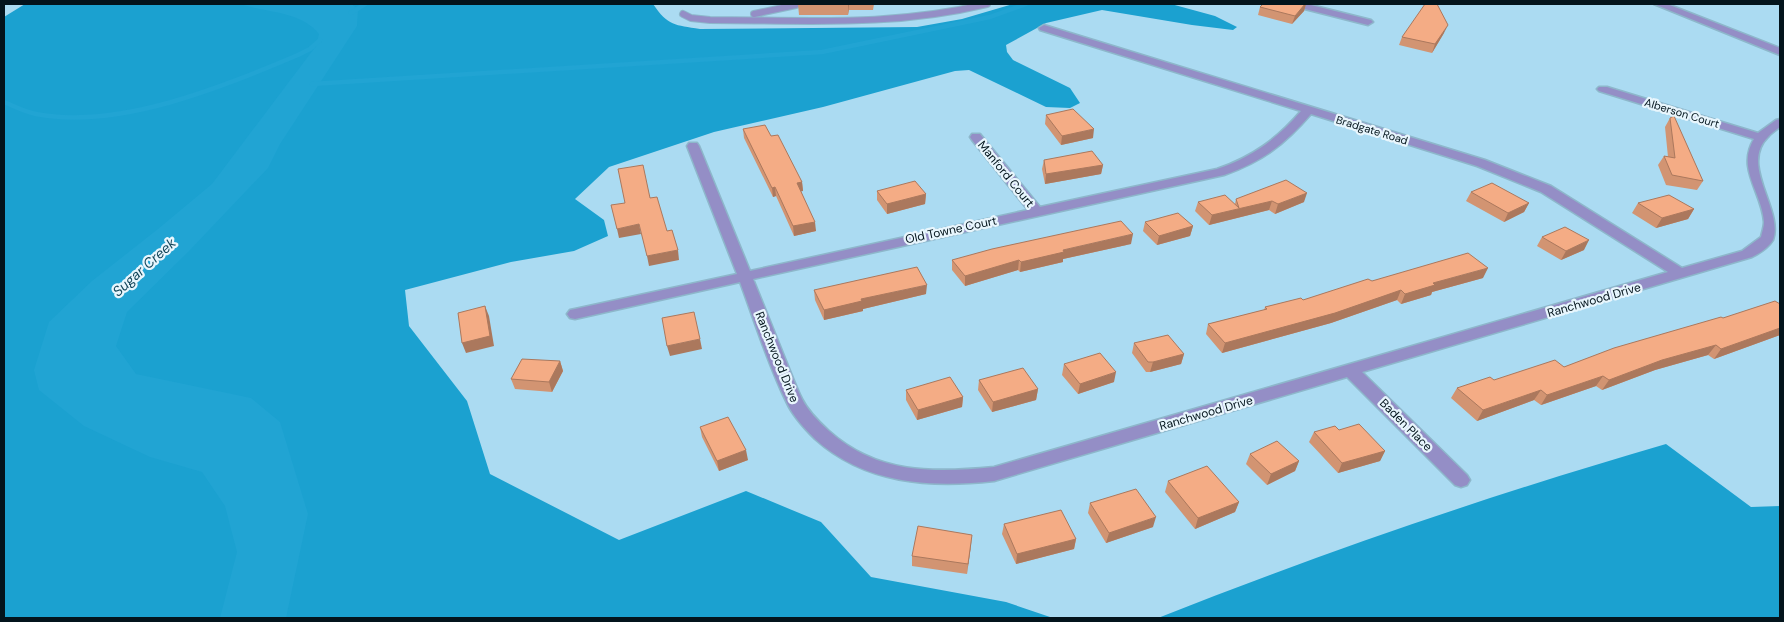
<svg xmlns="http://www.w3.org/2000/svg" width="1784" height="622" font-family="'DM Sans',sans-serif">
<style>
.forest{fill:#1ba1d0}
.water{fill:#21a4d3}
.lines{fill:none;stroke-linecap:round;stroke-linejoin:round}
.stream{stroke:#21a4d3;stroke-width:4.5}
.service-casing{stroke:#8db7cb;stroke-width:8}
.minor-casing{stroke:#8db7cb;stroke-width:3}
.service{stroke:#948ec6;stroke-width:6}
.minor{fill:#948ec6;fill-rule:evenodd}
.wall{fill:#d29472}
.shaded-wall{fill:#ab785d}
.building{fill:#f4ac85;stroke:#ab785d}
.labels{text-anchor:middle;stroke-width:4.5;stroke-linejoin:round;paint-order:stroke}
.far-street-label{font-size:11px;fill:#03141c;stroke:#e8f6fd}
.street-label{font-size:12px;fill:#03141c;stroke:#e8f6fd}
.water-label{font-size:14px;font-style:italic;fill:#14465a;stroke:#e8f6fd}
</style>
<rect width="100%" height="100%" fill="#abdbf2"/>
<path class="forest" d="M25,4H653C668,26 675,25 700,29L917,27L962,19L1013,4H1171L1215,16L1237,27L1233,30L1192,25L1102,10L1046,23L1006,45L1007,52L1013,60L1070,88L1080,103L1070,108L1046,107L969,70L955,71L823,107L714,132L609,167L575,199L604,220L608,236L574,251L511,262L405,290L409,326L467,401L490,474L619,540L746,491L821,522L871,577L1006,602L1053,618H4V17Z
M1666,444L1751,507L1780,506V618H1158C1324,552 1494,494 1666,444Z"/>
<path class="water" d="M240,4H351L358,9L357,26L280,144L268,168L189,251L127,312L116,346L136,374L251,398L280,422L308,514L286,618H220L237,552L225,506L202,472L150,457L84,426L39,390L34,370L49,322L92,281L158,229L212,184L316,46L319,34C301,11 267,13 240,4Z"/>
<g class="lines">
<path class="stream" d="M351,13L365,4
M312,84L822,52L990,17L1026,4
M4,102C14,106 25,112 36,114C119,130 222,87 298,55L310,49L320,40"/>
<g class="service-casing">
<path id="service" d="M683,14L691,18L710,20C806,20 892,27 987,4
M754,14L796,5"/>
</g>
<g class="minor-casing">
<path id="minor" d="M1291,4H1307L1371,20L1373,22L1368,25L1293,6Z
M1654,4H1667L1780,48V55Z
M1044,25L1485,160L1551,186L1682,268L1742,251L1761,237C1762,232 1764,227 1764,222C1762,192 1736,169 1754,139L1599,91L1597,89L1599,87H1607L1758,133L1776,120L1780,119V127C1776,130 1771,133 1768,137C1739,165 1784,210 1773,240C1768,248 1760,253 1752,257L1362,372L1467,475L1470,480L1467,485L1461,487L1455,485L1347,377L994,481C929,488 865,484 815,439C805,429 793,416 787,403C768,365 755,322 740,282L575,319L570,318L567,314L570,310L575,309L737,274L687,146L689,143H697L699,146L750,271L1028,210L972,140L970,137L972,134H980L1040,207L1217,169C1252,157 1277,139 1301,111L1040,30L1039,28ZM1311,114L1477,166L1541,192L1668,272L994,467C933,473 877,474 829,431C819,422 808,411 802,399C796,387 791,373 786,361C775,333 764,306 753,279L1224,175C1263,161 1284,145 1311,114Z"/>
</g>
<use href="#service" class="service"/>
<use href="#minor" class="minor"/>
</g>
<path class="wall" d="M798,4H874L873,10H849L848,15H799Z
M1263,4H1306L1304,11L1292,24L1258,15L1260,7Z
M1444,33L1432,53L1399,45L1402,37Z
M1046,115L1093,138L1061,145L1045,124Z
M1670,118L1703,181L1697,190L1666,185L1658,165L1664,156L1668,157L1665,127Z
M743,129L771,136L802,182L803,191H801L816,231L794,236L776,196L773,197L744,138Z
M1044,160L1103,165L1101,174L1045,184L1042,169Z
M877,191L926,194L925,204L887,214L877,200Z
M1471,192L1529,203L1524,212L1504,222L1466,201Z
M1236,199L1304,202L1275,214L1269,210L1209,225L1195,211L1198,202L1235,204Z
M1638,203L1694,209L1688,219L1656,228L1632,213Z
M1145,222L1193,226L1190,236L1157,245L1143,231Z
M1542,237L1584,250L1561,260L1537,246Z
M1131,244L1063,259V262L1020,272L1018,270L965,286L952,270V260Z
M1483,278L1432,292L1431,295L1401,304L1397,300L1331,323L1222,353L1206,334L1208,324L1264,310L1265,307L1303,300L1372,281Z
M814,290L926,294L863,309V311L824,320L815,300Z
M1780,304V335L1714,359L1708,355L1655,370L1602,390L1596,386L1541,405L1534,400L1477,421L1451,398L1457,388L1564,367L1723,318Z
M1134,343L1184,354L1181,364L1150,372H1146L1132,353Z
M560,361L563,371L552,392L515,389L511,379Z
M1064,364L1114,382L1078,394L1062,375Z
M979,380L1038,389L1036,400L992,412L978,390Z
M906,390L963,397L962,407L917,420L906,400Z
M700,427L748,460L719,471L702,437Z
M1339,430L1385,451L1380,461L1338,473L1309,442L1314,432Z
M1250,454L1299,461L1295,471L1267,485L1246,464Z
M1168,481L1239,502L1235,512L1195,529L1165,492Z
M1090,503L1153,527L1106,543L1088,513Z
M1004,524L1076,539L1074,549L1016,564L1002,534Z
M971,545L967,574L912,566V556Z"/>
<path class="shaded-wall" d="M848,4H849L848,15Z
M1305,4H1306L1304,11L1292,24L1295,16Z
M1448,25L1444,33L1432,53L1435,44Z
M1094,129L1093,138L1061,145L1062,136Z
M1103,165L1101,174L1045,184L1046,174Z
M802,182L803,191L798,192L797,183Z
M775,187L776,196L773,197L772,188Z
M1307,193L1304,202L1275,214L1278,204Z
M926,194L925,204L887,214V204Z
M1272,201L1269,210L1209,225L1212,215Z
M1529,203L1524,212L1504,222L1508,213Z
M1694,209L1688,219L1656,228L1662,218Z
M815,222L816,231L794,236L793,226Z
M639,224L641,234L619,238L617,229Z
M1193,226L1190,236L1157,245L1159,236Z
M1133,234L1131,244L1063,259V262L1020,272L1021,262L1063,250Z
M1589,240L1584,250L1561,260L1566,251Z
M678,250L679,260L649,266L647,256Z
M1019,260L1018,270L965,286V276Z
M1488,268L1483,278L1432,292L1431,295L1401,304L1405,294L1433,283Z
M927,285L926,294L863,309V311L824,320V310L861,299Z
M1401,290L1397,300L1331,323L1222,353L1225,343Z
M485,306L489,316L494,346L466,353L462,343Z
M1780,328V335L1714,359L1721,349Z
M700,339L702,349L670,356L667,346Z
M1716,345L1708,355L1655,370L1602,390L1609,380L1662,360Z
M1184,354L1181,364L1150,372L1153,362Z
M560,361L563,371L552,392L549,382Z
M1116,372L1114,382L1078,394L1080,384Z
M1603,376L1596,386L1541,405L1547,395Z
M1038,389L1036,400L992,412L993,402Z
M1541,390L1534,400L1477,421L1483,410Z
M963,397L962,407L917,420L918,410Z
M746,450L748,460L719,471L717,461Z
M1385,451L1380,461L1338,473L1342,463Z
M1299,461L1295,471L1267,485L1271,474Z
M1239,502L1235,512L1195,529L1198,518Z
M1156,517L1153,527L1106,543L1109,533Z
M972,535L971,545L967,574L968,564Z
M1076,539L1074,549L1016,564L1017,554Z"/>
<path class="building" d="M1263,4H1305L1295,16L1260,7Z
M1425,4H1437L1448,25L1435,44L1402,37Z
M1073,109L1094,129L1062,136L1046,115Z
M1674,116L1703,181L1672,175L1664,156L1675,158L1670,118Z
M765,125L771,136L778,135L802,182L797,183L815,222L793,226L775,187L772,188L743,129Z
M1092,151L1103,165L1046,174L1044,160Z
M643,165L650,198L657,197L667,231L672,230L678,250L647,256L639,224L617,229L611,205L625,203L618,169Z
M1286,180L1307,193L1278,204L1272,201L1212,215L1198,202L1225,195L1239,208L1236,199Z
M915,181L926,194L887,204L877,191Z
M1492,183L1529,203L1508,213L1471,192Z
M1669,195L1694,209L1662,218L1638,203Z
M1178,213L1193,226L1159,236L1145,222Z
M1121,221L1133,234L1063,250L1064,252L1021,262L1019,260L965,276L952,260L992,249Z
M1565,227L1589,240L1566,251L1542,237Z
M1468,253L1488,268L1433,283L1435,285L1405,294L1401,290L1335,313L1225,343L1208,324L1267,309L1265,307L1301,298L1303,300L1368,279L1372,281Z
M917,267L927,285L861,299L862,301L824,310L814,290Z
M1775,301L1780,304V328L1721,349L1716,345L1662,360L1609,380L1603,376L1547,395L1541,390L1483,410L1457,388L1490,377L1494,380L1555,360L1564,367L1614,348L1721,317L1723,318Z
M485,306L490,336L462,343L458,313Z
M694,312L700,339L667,346L662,318Z
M1168,335L1184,354L1153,362H1148L1134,343Z
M1100,353L1116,372L1080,384L1064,364Z
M522,359L560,361L549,382L511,379Z
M1023,368L1038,389L993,402L979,380Z
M950,377L963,397L918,410L906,390Z
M728,417L746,450L717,461L700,427Z
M1359,424L1385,451L1342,463L1314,432L1335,426L1339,430Z
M1277,441L1299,461L1271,474L1250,454Z
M1207,466L1239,502L1198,518L1168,481Z
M1136,489L1156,517L1109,533L1090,503Z
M1061,510L1076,539L1017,554L1004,524Z
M918,526L972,535L968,564L912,556Z"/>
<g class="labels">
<g class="far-street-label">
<text transform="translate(1682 113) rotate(17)" y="4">Alberson Court</text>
<text transform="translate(1372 130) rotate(17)" y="4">Bradgate Road</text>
</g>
<g class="street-label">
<text transform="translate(1006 174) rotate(51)" y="4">Manford Court</text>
<text transform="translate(951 230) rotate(-12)" y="4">Old Towne Court</text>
<text transform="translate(1594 300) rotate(-16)" y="4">Ranchwood Drive</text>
<text transform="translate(777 357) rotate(68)" y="4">Ranchwood Drive</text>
<text transform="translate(1206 413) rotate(-16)" y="4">Ranchwood Drive</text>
<text transform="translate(1406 425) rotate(45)" y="4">Baden Place</text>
</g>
<g class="water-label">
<text transform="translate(144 267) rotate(-42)" y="5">Sugar Creek</text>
</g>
</g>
<rect width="1784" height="622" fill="none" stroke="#03141c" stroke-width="10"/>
</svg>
